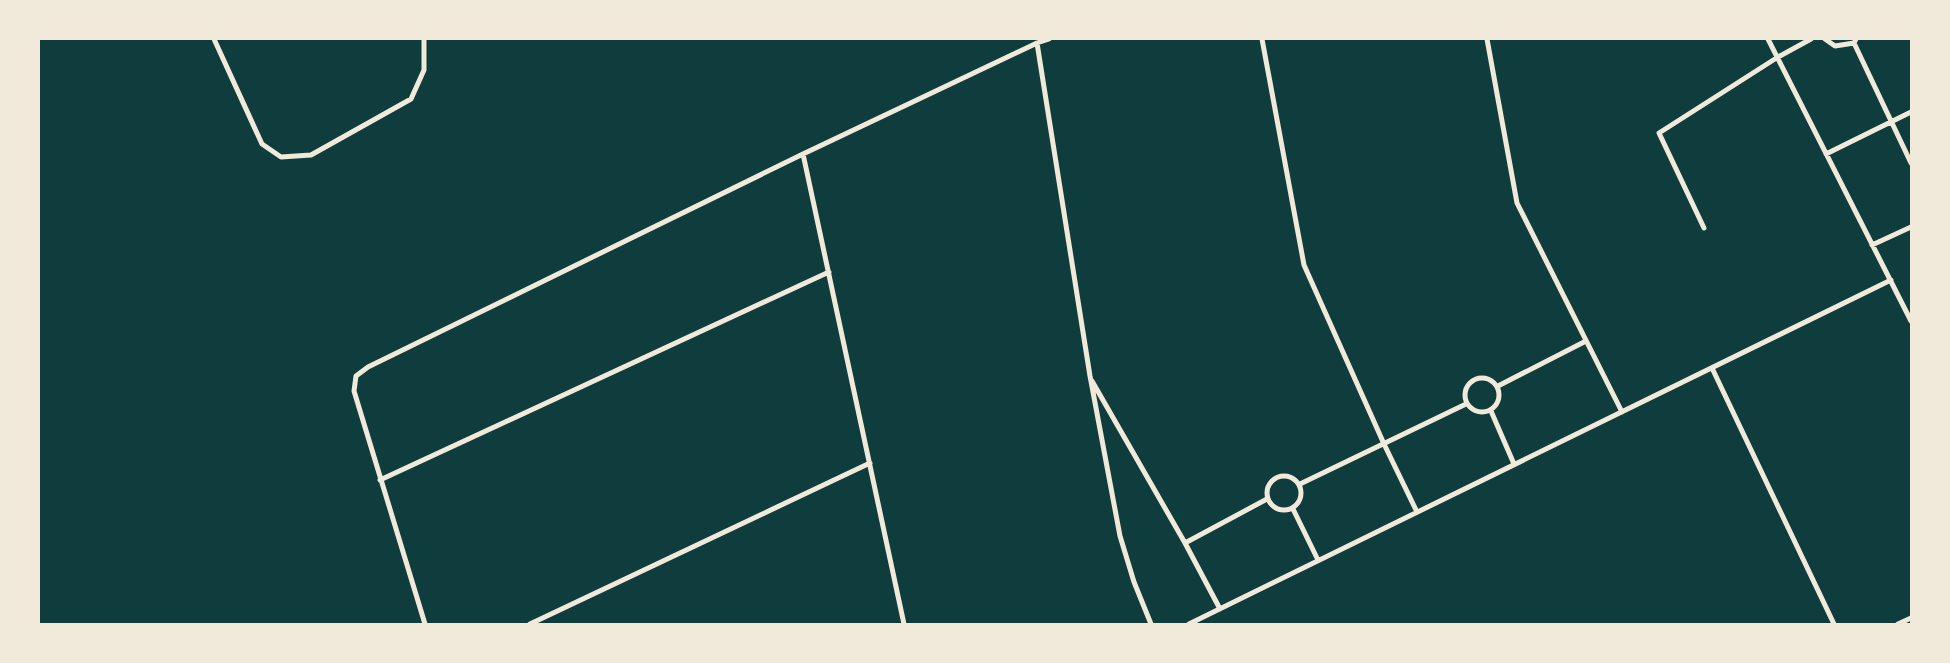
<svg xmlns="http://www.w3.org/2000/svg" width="1950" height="663" font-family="'Space Grotesk',sans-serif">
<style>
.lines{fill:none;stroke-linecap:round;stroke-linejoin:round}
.minor{stroke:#f1e9da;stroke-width:5}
</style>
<rect width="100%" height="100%" fill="#0f3d3e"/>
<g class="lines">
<path class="minor" d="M214,39L262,144L281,157L311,155L411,99L424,70V39
M1262,39L1304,265L1384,444L1417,512
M1487,39L1517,203L1622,412
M1768,39L1911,321
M1825,39L1835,46L1854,43L1856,39
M1037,43L1090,376L1120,536L1134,582L1151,624
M1854,43L1911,163
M803,154L904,624
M1826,154L1911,112
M1704,228L1659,133L1778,57L1811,39
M1872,245L1911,227
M1712,368L1834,624
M1465 395a17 17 0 1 1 34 0a17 17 0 1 1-34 0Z
M1092,381L1185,543L1220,609
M1498,386L1586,341
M1491,411L1514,464
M1267 493a17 17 0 1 1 34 0a17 17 0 1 1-34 0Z
M380,480L829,272
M1300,484L1466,404
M1293,509L1318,560
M1185,543L1267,499
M425,624L354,391L356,376L368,367L803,154L1037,43L1049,39
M530,624L870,463
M1189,624L1891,280
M1898,624L1911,618"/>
</g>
<rect width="1950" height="663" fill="none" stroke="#f1e9da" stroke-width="80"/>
</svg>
